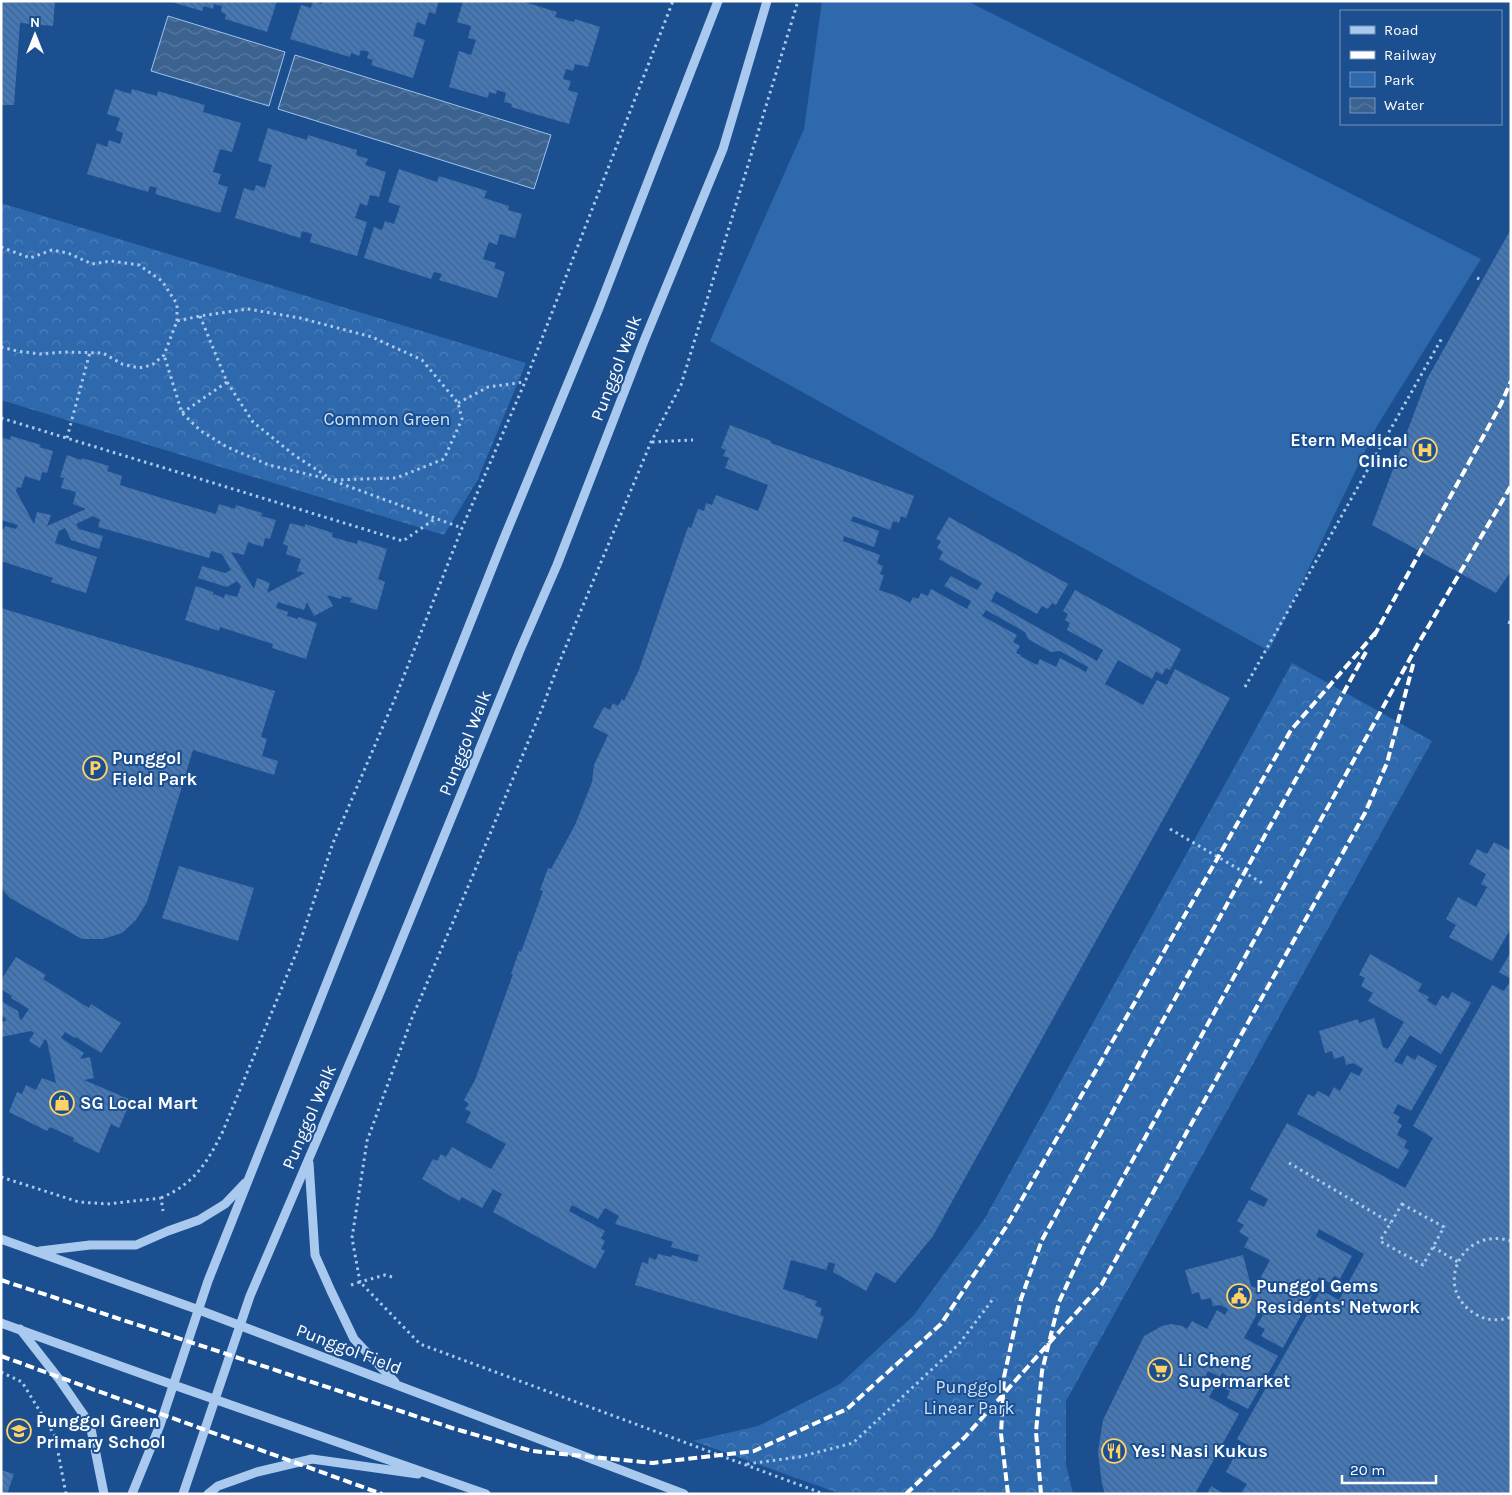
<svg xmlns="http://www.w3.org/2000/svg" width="1512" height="1495" font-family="Karla,sans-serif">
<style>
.green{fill:#2e69ad}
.forest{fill:url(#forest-crowns)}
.water{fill:url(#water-waves);stroke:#9cc4f0}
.building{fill:url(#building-back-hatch);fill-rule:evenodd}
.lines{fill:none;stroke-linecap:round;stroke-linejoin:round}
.path{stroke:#a9c9ee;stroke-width:3;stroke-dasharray:2.5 4;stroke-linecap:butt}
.minor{stroke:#a9c9ee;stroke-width:9}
.rail{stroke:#fff;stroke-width:4;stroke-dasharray:9 4;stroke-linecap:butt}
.labels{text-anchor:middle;stroke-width:4;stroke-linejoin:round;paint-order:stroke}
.street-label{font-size:18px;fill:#fff;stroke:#1b4f8f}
.park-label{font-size:18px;fill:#cfe3fa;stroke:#1b4f8f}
.poi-label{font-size:18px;font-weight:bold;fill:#fff;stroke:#1b4f8f;text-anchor:start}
</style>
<defs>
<pattern id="forest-crowns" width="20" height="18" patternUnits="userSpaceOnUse" patternTransform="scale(1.25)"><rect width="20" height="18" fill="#2e69ad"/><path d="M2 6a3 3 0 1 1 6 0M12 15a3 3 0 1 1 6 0" fill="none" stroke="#4d80b9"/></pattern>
<pattern id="water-waves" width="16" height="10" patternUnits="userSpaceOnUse" patternTransform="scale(1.25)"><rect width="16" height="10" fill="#3c6290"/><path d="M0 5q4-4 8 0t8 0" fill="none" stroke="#597aa1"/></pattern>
<pattern id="building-back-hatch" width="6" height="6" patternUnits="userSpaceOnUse" patternTransform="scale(1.25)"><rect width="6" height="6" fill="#4478b7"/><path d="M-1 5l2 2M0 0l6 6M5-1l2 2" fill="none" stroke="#486282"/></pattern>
</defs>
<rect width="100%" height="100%" fill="#1b4f8f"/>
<path class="green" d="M822,1H967L1481,259L1377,426L1269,651L710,341L804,129Z"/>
<path class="forest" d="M1,203L526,363L477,481L444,535L1,400Z
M1292,663L1432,741L1066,1401V1465L1073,1494H841L693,1441L758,1426L840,1384L914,1315L985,1218Z"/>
<path class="water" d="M168,16L285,52L269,106L151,71Z
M295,55L551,135L534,189L278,109Z"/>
<path class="building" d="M1,1H55L53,26L20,23L14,105H1Z
M277,1L267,32L225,19L226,14L221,12L222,6L214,4L213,9L204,6L202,11L172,2Z
M313,1L322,4L323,1H439L435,14L429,12L425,25L417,22L413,36L425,40L413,78L371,65L373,60L367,58L369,52L361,50L359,56L351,53L350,57L290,39L301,5L311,8Z
M463,1H499L506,3L507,1H521L557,12L555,17L574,22L575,19L600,27L588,67L575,64L573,71L566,69L563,79L571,81L568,90L578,93L569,124L511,107L512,104L504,102L506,93L497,90L496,94L489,92L488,98L449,87L459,51L471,55L476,40L468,38L471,26L457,22Z
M115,89L131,94L132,89L157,96L158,91L205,105L203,112L241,123L232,152L220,149L213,172L221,174L218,184L228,187L220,213L155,194L157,188L150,186L148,192L87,174L97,143L107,147L109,140L120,144L123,133L116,130L120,118L107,114Z
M268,128L307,140L308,135L357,150L356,155L368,159L365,165L386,172L379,197L370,195L367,206L360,203L355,218L367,222L357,256L310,242L312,234L302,231L300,238L235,218L244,188L254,191L256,185L265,188L272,165L258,161Z
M399,169L437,182L439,176L487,191L484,198L509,206L508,210L522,214L515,238L500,234L497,245L489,242L483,259L496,263L494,268L505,272L497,298L439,280L442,274L434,272L431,279L364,258L374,227L382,230L385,221L394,224L400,206L388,202Z
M1511,229V571L1496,593L1372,525L1427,379Z
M730,425L771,441V443L914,496L906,518L901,516L899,523L893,521L890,530L853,516L851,521L879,531L874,547L844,536L843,541L880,555L877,563L883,566L880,574L884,575L879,590L897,596L910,603L913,597L918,599L921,593L928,596L931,589L967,609L971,601L944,586L951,576L977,590L982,583L939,559L943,552L937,548L941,541L936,539L949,517L1068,584L1056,605L1052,603L1048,609L1042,606L1037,614L996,591L991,601L1097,661L1103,650L1067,630L1070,623L1065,620L1068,614L1063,611L1075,590L1181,649L1170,670L1166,668L1162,675L1156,671L1152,679L1118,660L1105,684L1143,705L1157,680L1167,685L1175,669L1230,698L933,1236L895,1283L876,1272L866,1291L833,1272L835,1264L829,1262L826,1270L791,1260L783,1289L805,1296L804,1297L817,1301L815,1306L822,1308L820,1314L824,1317L817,1339L635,1285L642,1262L648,1264L649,1257L656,1260L658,1254L671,1257L672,1255L697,1262L699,1255L671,1247L673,1242L615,1224L619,1216L605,1208L598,1219L572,1205L569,1211L605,1231L601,1238L605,1241L601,1249L605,1251L595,1269L493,1212L502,1194L493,1189L482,1208L462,1197L459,1201L422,1179L433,1159L437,1161L441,1154L446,1157L452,1147L491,1169L506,1144L466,1122L471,1112L465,1109L469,1104L464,1100L475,1080L513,974H511L519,951L521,952L543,891L540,890L548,868L551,869L575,825L592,782L594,765L608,735L593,727L604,707L610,710L613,703L618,706L622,699L624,701L639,670L688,527L691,528L698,509L704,511L706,503L712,505L716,495L758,511L768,485L725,468L729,458L723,456L726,450L721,448ZM986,610L1025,632L1028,639L1051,652L1060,651L1088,667L1086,672L1060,658L1056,667L1040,659L1037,665L1020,656L1021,655L1016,653L1020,646L1013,642L1017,635L982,616Z
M11,436L41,445L39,447L53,451L47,473L42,472L40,481L25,476L21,488L17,487L16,491L34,524L37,512L51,515L47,526L86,509L73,504L76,492L61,488L64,478L60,477L67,455L81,460L82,458L109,466L107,471L122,476L120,485L168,500L216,514L219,504L235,509L236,505L262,513L261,516L276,520L270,539L265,538L263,547L248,542L244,555L231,552L254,589L257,578L270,583L267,593L305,573L297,571L301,559L286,554L288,546L283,544L290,523L305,527V524L333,533L332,537L357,544L358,540L387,549L378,579L385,582L377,610L350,602L352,598L342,596L341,599L327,595L333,606L314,616L307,602L304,610L278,602L276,608L288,612L287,616L298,619V617L317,623L306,659L272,648L273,644L220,627L219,631L185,620L196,586L213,592V594L224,598L225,594L237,597L241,586L237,581L227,587L198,578L202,566L225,573L231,570L222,554L211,551L209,558L98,527L100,520L93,516L76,524L79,529L103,536L99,549L71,540L65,528L59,531L55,543L97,557L86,593L51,582L53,578L1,561V528L4,529L5,526L16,529L18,525L1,520V437L10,440Z
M1,608L275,691L261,737L267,739L262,756L278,761L274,775L193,750L147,902L136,920L122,933L103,939H82L10,898L1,888Z
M1494,842L1511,851V928L1492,961L1449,937L1456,925L1446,919L1458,897L1476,907L1487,887L1481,884L1486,874L1469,864L1477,849L1487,854Z
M179,866L254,888L238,941L162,918Z
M1511,952V979L1499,972Z
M1370,954L1422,984L1418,991L1429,997L1427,1000L1436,1006L1442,995L1448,999L1452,992L1471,1003L1441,1054L1410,1035L1394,1061L1402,1065L1407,1055L1415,1060L1418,1055L1437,1066L1411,1111L1398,1104L1393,1113L1400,1117L1397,1122L1402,1125L1397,1135L1407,1141L1404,1147L1409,1151L1398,1169L1297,1114L1308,1094L1314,1097L1318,1091L1329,1097L1334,1087L1340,1091L1351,1072L1359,1076L1363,1069L1353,1063L1346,1065L1344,1056L1334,1059L1332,1051L1325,1053L1319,1031L1358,1019L1359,1023L1374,1018L1383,1047L1388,1049L1404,1022L1368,1001L1373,993L1361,986L1365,978L1359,975Z
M16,957L46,975L43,979L89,1008L91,1004L121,1023L101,1053L76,1037L75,1038L65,1032L61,1038L84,1053L80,1059L90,1057L94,1078L84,1080L131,1100L119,1128L111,1124L99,1153L73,1141L74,1138L50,1127L47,1131L9,1112L17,1092L22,1094L26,1085L36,1090L42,1078L56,1083L47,1041L45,1039L40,1048L29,1041L34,1033L31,1031L1,1037V1022L6,1021L5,1018L1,1015V1001L18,1011L20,1020L22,1019L29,1009L11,998L12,996L1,989V980Z
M1511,980V1494H1245L1242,1492L1247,1484L1226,1472L1236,1453L1249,1459L1255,1449L1237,1439L1321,1290L1339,1300L1364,1254L1319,1229L1316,1236L1352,1256L1340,1279L1334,1276L1330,1283L1319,1277L1314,1286L1310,1284L1305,1291L1312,1295L1283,1348L1261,1336L1265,1329L1257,1325L1263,1315L1258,1312L1244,1338L1278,1356L1248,1409L1227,1398L1230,1391L1223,1388L1229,1377L1222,1373L1220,1377L1208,1371L1205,1377L1217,1383L1209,1397L1239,1414L1196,1492L1200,1494H1105L1102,1484L1098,1452L1103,1420L1144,1336L1162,1326L1171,1324L1182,1326L1187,1329L1192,1321L1207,1329L1217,1310L1225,1315L1228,1309L1220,1305L1213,1306L1211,1298L1201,1300L1199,1292L1192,1294L1185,1270L1243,1255L1251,1286L1255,1288L1270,1260L1244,1247L1249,1238L1239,1232L1244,1225L1237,1221L1249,1200L1264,1207L1268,1199L1250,1189L1287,1123L1405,1188L1433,1138L1413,1126L1492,985L1504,991Z
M1,1470L14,1474L7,1494H1Z
M1211,1486L1224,1494H1207Z"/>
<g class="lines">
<path class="path" d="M1,247L30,258L52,250L68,253L92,264L111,261L139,265L162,281L177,304V321
M1477,278L1482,280
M200,316L227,382L253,422L294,455L328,477
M1,347L17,351L40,354L65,352L103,353L122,364L139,368L152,365L164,355L177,321L200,316L248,309L300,318L372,337L422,360L458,403L462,419L444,459L396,478L332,480L269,465L227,447L201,431L182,413L164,355
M458,403L488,387L525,382
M182,413L227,382
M1,418L403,541L436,518
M67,438L90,352
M652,442L693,440
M334,481L462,528
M1508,622L1511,623
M1245,687L1442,338
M1170,829L1264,884
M1289,1163L1391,1223
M1,1177L79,1202L107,1204L161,1198L163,1211
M161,1198C195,1183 207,1163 223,1131L297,951L333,843L396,696L462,528L525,382L673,1
M1402,1204L1444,1227L1423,1265L1380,1241Z
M1511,1241C1461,1225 1431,1290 1477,1315C1488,1321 1499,1321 1511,1317
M1433,1247L1458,1262
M392,1277L385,1275L360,1282L352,1238L367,1141L412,1018L473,875L543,706L557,668L651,442L681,385L798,1
M351,1285L360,1282L420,1344L824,1494
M1,1372L22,1382L55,1436L66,1494
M747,1464L799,1457L853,1443L959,1344L993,1299"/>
<path class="minor" d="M309,1163L315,1255L331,1291L354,1339L395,1382
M1,1239L199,1310L684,1494
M40,1251L90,1245H136L168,1231L199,1220L225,1204L245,1183
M1,1323L148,1376L486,1494
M20,1329L59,1379L90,1424L104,1494
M132,1494L160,1425L208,1281L502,543L599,308L718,1
M183,1494L250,1296L381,990L520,650L557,565L644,341L723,149L767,1
M208,1494L218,1486L257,1472L312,1459L418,1474"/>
<path class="rail" d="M1374,636L1501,404L1511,381
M1,1280L452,1428L532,1451L653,1463L754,1451L847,1409L941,1324L1006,1227L1291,730L1377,631
M1,1356L382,1494
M906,1494L965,1437L1102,1284L1365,813L1387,763L1414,661
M1008,1494L1001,1434L1004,1377L1021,1299L1042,1240L1366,652
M1041,1494L1036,1432L1042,1371L1059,1302L1084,1248L1418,644L1511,486"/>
</g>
<defs>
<g id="hospital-ring" transform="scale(1.25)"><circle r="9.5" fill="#1b4f8f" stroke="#ffd166" stroke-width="1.5"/><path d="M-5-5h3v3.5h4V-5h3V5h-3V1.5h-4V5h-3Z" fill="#ffd166"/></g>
<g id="parking-ring" transform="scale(1.25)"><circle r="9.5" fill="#1b4f8f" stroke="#ffd166" stroke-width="1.5"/><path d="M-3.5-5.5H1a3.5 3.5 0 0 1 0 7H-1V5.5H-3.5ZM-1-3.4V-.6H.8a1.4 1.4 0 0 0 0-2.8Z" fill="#ffd166"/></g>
<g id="shop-ring" transform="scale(1.25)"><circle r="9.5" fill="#1b4f8f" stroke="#ffd166" stroke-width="1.5"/><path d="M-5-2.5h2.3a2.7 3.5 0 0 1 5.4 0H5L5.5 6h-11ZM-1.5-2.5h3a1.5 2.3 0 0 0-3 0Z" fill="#ffd166"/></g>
<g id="civic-ring" transform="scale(1.25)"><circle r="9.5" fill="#1b4f8f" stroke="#ffd166" stroke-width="1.5"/><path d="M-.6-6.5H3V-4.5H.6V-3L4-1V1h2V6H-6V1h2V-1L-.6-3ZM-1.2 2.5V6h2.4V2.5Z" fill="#ffd166"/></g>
<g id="supermarket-ring" transform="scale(1.25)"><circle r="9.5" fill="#1b4f8f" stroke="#ffd166" stroke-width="1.5"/><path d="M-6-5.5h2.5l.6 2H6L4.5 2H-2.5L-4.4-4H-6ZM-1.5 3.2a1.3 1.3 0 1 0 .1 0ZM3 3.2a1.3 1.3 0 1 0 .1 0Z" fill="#ffd166"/></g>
<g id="school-ring" transform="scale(1.25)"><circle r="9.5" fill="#1b4f8f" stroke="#ffd166" stroke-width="1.5"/><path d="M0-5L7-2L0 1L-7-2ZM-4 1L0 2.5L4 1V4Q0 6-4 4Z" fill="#ffd166"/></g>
<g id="restaurant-ring" transform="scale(1.25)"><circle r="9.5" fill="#1b4f8f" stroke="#ffd166" stroke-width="1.5"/><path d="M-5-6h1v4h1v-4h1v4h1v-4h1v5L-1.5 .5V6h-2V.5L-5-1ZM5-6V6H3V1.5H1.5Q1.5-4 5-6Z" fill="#ffd166"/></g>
</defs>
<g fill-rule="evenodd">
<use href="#hospital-ring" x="1425" y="450"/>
<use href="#parking-ring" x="95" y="768"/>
<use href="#shop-ring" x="62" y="1103"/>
<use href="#civic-ring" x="1239" y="1296"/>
<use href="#supermarket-ring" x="1160" y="1370"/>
<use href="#school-ring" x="19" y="1431"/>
<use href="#restaurant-ring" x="1114" y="1451"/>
</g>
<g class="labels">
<g class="street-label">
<text transform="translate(616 368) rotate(-69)" y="6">Punggol Walk</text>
<text transform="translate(465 743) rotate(-68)" y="6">Punggol Walk</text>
<text transform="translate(309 1117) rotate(-67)" y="6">Punggol Walk</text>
<text transform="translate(349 1349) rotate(21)" y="6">Punggol Field</text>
</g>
<g class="park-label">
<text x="387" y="425">Common Green</text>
<text x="969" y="1393">Punggol<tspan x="969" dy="21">Linear Park</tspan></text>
</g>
<g class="poi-label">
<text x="1408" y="446" text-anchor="end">Etern Medical<tspan x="1408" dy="21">Clinic</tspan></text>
<text x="112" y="764">Punggol<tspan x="112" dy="21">Field Park</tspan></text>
<text x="80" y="1109">SG Local Mart</text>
<text x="1256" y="1292">Punggol Gems<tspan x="1256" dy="21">Residents' Network</tspan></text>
<text x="1178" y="1366">Li Cheng<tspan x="1178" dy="21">Supermarket</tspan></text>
<text x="36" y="1427">Punggol Green<tspan x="36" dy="21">Primary School</tspan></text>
<text x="1132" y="1457">Yes! Nasi Kukus</text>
</g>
</g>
<rect width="1512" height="1495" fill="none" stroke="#ffffff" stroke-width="5"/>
<rect x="1340" y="10" width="162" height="115" fill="#1b4f8f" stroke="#7695bc"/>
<rect x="1350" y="26" width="25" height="8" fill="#a9c9ee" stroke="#7695bc"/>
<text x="1384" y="35" font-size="15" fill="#ffffff">Road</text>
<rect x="1350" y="51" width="25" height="8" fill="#ffffff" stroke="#7695bc"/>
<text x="1384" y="60" font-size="15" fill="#ffffff">Railway</text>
<rect x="1350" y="72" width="25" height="15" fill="#2e69ad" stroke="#7695bc"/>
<text x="1384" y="85" font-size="15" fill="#ffffff">Park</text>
<rect x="1350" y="98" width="25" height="15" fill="url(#water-waves)" stroke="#7695bc"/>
<text x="1384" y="110" font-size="15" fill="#ffffff">Water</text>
<g transform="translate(35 35)" stroke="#1b4f8f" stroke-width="4" paint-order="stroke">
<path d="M0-4L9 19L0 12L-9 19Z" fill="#ffffff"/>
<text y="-8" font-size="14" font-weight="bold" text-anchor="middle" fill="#ffffff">N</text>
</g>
<path d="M1342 1475v8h94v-8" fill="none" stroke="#ffffff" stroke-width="2.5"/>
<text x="1350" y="1475" font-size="15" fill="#ffffff" stroke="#1b4f8f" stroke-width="4" paint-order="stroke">20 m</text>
</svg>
